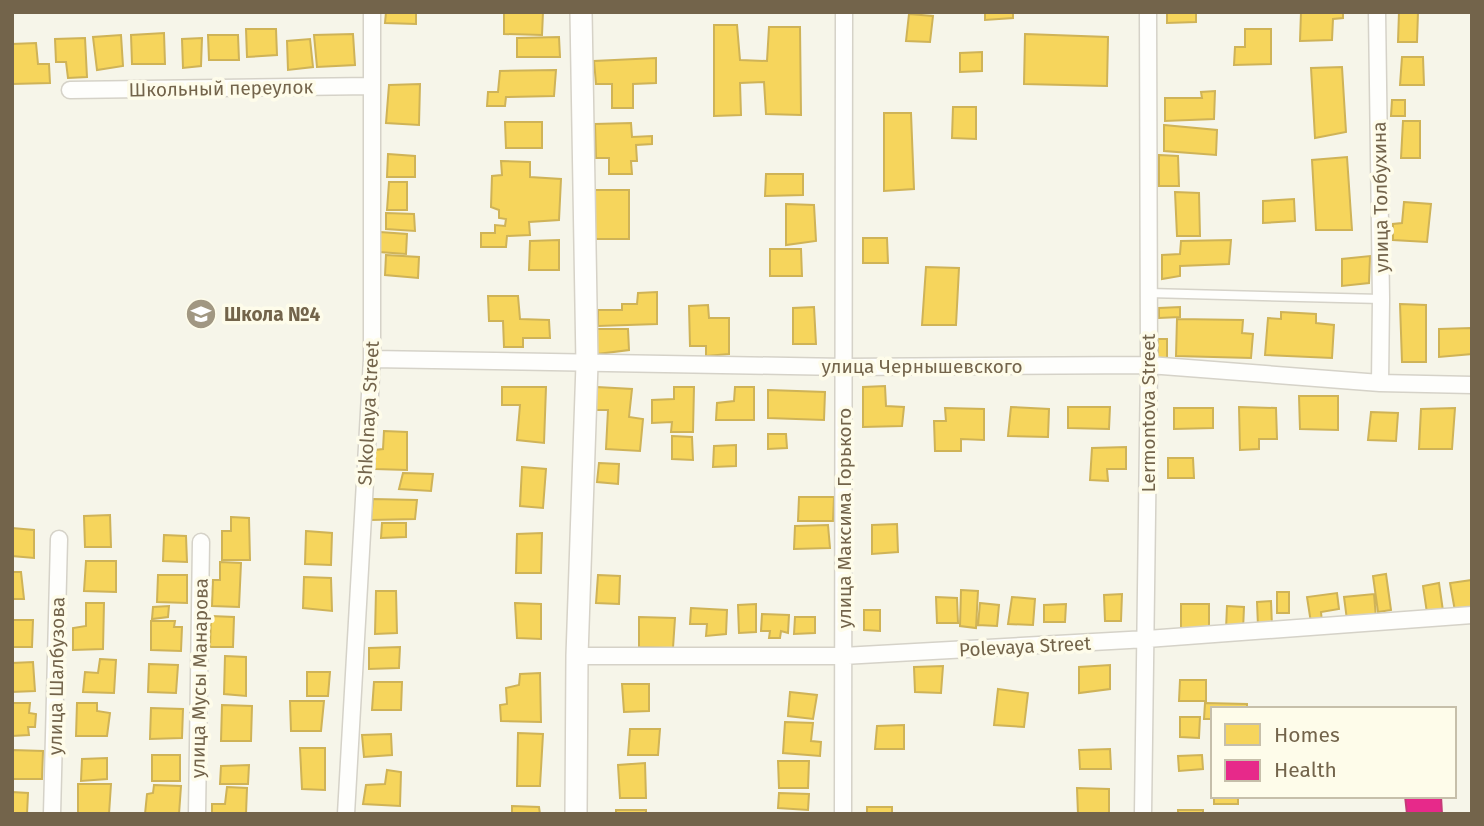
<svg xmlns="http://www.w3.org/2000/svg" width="1484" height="826" font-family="'Fira Sans',sans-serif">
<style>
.homes{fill:#f6d55c;stroke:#cfb357;stroke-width:2}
.health{fill:#e7298a;stroke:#c43b77;stroke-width:2}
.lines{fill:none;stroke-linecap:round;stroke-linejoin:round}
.lane-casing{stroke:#d5d2c8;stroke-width:11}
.street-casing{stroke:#d5d2c8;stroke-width:19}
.secondary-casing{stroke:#d6d2c7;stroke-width:24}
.lane{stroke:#fefefc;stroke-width:8}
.street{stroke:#fefefc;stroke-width:16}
.secondary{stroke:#fefefc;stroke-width:21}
.labels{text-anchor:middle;stroke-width:7;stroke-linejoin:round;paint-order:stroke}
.street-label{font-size:19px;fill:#73644b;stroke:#fefcea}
.poi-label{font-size:19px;font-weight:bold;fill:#73644b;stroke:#fefcea;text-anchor:start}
</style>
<rect width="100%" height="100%" fill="#f6f5e9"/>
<path class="homes" d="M386,12H416V24L385,23Z
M504,12H543L542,35L504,34Z
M985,12H1013V18L985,20Z
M1167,12H1196V22L1167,23Z
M1301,12H1343V18L1333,19L1332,40L1300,41Z
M1399,12H1418L1417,42H1398Z
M909,14L933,16L930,42L906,41Z
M714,25H737L740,60L767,61L769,27H800L801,115L766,114L764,82L740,83L741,115L714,116Z
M246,29H276L277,55L247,57Z
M1245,29H1271V64L1234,65L1235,47H1245Z
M164,33L165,64H132L131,35Z
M353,34L355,65L317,67L314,35Z
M1025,34L1108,37L1107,86L1024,84Z
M121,35L123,66L97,70L93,37Z
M208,35H238L239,60H209Z
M559,37L560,57H517V38Z
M85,38L87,77L68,78L66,62H56L55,39Z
M202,38L201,66L183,68L182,39Z
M310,39L313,67L288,70L287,41Z
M36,43L38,64H49L50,83L12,84V44Z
M982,52V71L960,72V53Z
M1402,57H1423L1424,85H1400Z
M656,58V83L633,84V108H612V84H596L594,61Z
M1342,67L1346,132L1315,138L1311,68Z
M556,70L554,96L506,97L505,106H487L488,92H498L500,71Z
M420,84L419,125L386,123L389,85Z
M1215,91L1214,119L1165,121V98H1202L1201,92Z
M1392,100H1405V116H1391Z
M953,107H976V139L952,138Z
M884,113H911L914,189L884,191Z
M1403,121H1420V158H1401Z
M505,122H542V148H506Z
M631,123L632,137L652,136V144L636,145L637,161H631L632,174H609V158H596L595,124Z
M1164,125L1217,130L1216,155L1164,151Z
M388,154L415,156V177H387Z
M1159,155L1178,156L1179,186H1159Z
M1347,157L1352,230H1316L1312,160Z
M501,161L530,162V177L561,179L559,220L529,222L530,235L507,236L506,247H481V233H495V225L505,226L506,219L499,218V210L491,207L492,176L502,175Z
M766,174H803V195L765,196Z
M389,182H407V210H387Z
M594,190H629V239H595Z
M1175,192L1199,193L1200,236H1177Z
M1294,199L1295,221L1263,223V201Z
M1404,202L1431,204L1427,242L1393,240V224L1402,223Z
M786,204L814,205L816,241L786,245Z
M386,213L414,214L415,231L386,229Z
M380,232L407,234L406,254L379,252Z
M863,238H887L888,263H863Z
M559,240V270H529L530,241Z
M1231,240L1229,264L1180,266V276L1162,279V255L1180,254L1181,241Z
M770,249H801L802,276H770Z
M386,255L419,257L418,278L385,275Z
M1370,256L1369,283L1342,286V259Z
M926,267L959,268L956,325H922Z
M657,292V324L598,326V310H622V304H637L638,293Z
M488,296H518L520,319L549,320L550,338H523V347H504L503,321H489Z
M1400,304L1426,305V362H1402Z
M708,305L709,318H729V354L706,356V346H690L689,306Z
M814,307L816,344H793V308Z
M1180,307V317L1159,318V308Z
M1281,312L1316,314V323L1334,325L1332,358L1265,355L1268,318L1281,319Z
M1177,319L1243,320L1242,333L1253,334L1251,358L1176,356Z
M1471,328L1472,354L1439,357V329Z
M597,329H628L629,350L597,354Z
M1158,339H1167V358H1158Z
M885,386L886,406L904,407L902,426L863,427V387Z
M502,387H546L544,443L517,440L520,405H502Z
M597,387L632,389L629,417L643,419L640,451L606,449L608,410H595Z
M674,387H694L693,432H671L672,422L652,423V400L674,399Z
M735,387H754V420H716L717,403L734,401Z
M768,390L825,392L824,420L768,418Z
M1299,396H1338V430L1300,429Z
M1011,407L1049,409L1048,437L1008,436Z
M1068,407H1110L1109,429L1068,428Z
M1239,407L1276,408L1277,439H1259V449L1240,450Z
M945,408L984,409V440L961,439V451H935L934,421H946Z
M1174,408H1213V428L1174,429Z
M1455,408L1452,449H1419L1421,409Z
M1371,412L1398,413L1396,441L1368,440Z
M384,431L407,432V470L375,469V450L383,449Z
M768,434H786L787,448L768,449Z
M672,436L692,437L693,460L672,459Z
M736,445V466L713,467L714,446Z
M1126,447V469H1107L1108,481L1090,480L1092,448Z
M1168,458H1193L1194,478H1168Z
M599,463L619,464L618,484L597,482Z
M522,467L546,469L543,508L520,506Z
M403,473L433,474L431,491L399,489Z
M799,497H834L833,521H798Z
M373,499L417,500L415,519L371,520Z
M110,515L111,547H85L84,516Z
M231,517L249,518L250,560H222V531H231Z
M382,523H406V537L381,538Z
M897,524L898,552L872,554V525Z
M828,525L830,548L794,549L795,526Z
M12,528L34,530V558L12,556Z
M306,531L332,533L331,565L305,564Z
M542,533L541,573H516L517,534Z
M164,535L186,536L187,562L163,561Z
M86,561H116V592L84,591Z
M220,562L241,563L239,607L212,606L213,580H220Z
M12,572H21L24,599H12Z
M1386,574L1391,610L1378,612L1373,576Z
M158,575H187V603L157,602Z
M598,575L620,576L619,604L596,603Z
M304,577L331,578L332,611L303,608Z
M1472,580V608L1455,611L1450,583Z
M1439,583L1443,611L1427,613L1423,586Z
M961,590L978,591L976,628L960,626Z
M376,591H396L397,633L375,634Z
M1277,592H1289V613H1277Z
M1337,593L1339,609L1321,612L1322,622L1311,623L1307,597Z
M1122,594L1121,621H1105L1104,595Z
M1374,594L1376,618L1347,620L1344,597Z
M936,597L957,598L958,623H937Z
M1012,597L1035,599L1033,625L1008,624Z
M1271,601L1272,626H1258L1257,602Z
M86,603H104L103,649L73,650V628L86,626Z
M515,603L541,604V639L517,638Z
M980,603L999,605L997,626L978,625Z
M756,604V632L739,633L738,605Z
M1066,604L1065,622H1044V605Z
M1181,604H1209V632H1181Z
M169,606L168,617L152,619L153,607Z
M1227,606L1244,607L1243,630L1226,629Z
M691,608L727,610L726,634L706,636L707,624H690Z
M864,610H880V631L864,630Z
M762,614L789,615L788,633L781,631L780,638H769L770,631H761Z
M211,616L234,617L233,647H210Z
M639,617L675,618L673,648L639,647Z
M795,617H815V633L794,634Z
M12,620H33L32,647H12Z
M151,621H175L174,627H182L181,651L151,650Z
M400,647L399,668L369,669V648Z
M225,656L246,657V696L224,694Z
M100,659L116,660L114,693L83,692L85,672L98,673Z
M33,662L35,691L12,692V663Z
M149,664L178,665L176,693L148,692Z
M1110,665V689L1079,693V667Z
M943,666L941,693L915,692L914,667Z
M307,672H330L328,696H307Z
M540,673L541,722L501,721L500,705L507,704L506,688L519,685L520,674Z
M1180,680H1206V701H1179Z
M374,682H402L401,710H372Z
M622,684H649V711L624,712Z
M998,689L1028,693L1024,727L994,725Z
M790,692L817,695L813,719L788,716Z
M290,701H324L321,731H291Z
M12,703H30L29,713L36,714L35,727H28L29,735L12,736Z
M77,703H97V711L110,713L107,736H76Z
M1205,703L1247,704V709H1213V719H1204Z
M222,705L252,706L251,741H221Z
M151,708L183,709L182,738L150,739Z
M1180,717H1200L1199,738L1180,737Z
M785,722L813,723L811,741L821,742L820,756L783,753Z
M904,725V749H875L877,726Z
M630,729H660L658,755H628Z
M518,733L543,734L540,786H517Z
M391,734L392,755L364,757L362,735Z
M300,748H325V790L302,789Z
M1110,749L1111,769H1080L1079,750Z
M12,750L43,751L42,779H12Z
M152,755H180V781H152Z
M1202,755L1203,769L1179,771L1178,756Z
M107,758V779L81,781L82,759Z
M778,761H809L808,788H779Z
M645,763L646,798H620L618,765Z
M249,765L248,784H220L221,766Z
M387,770L401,772L400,806L363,804L366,785L385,784Z
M78,784H111L109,814H78Z
M154,785L181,786L179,814H145L147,794L153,793Z
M227,787L247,788L246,814H212V804H225Z
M1077,788L1109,789V814H1078Z
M12,792L28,793L27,814H12Z
M779,793L809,794L808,810L778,808Z
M1214,796H1238V804H1214Z
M512,806L539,807L540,814H512Z
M867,807H892V814H867Z
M616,810H646V814H616Z
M1178,810H1203V814H1178Z"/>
<path class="health" d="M1405,796H1441L1442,814H1407Z"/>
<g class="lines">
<g class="lane-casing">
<path id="lane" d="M1149,293L1381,299"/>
</g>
<g class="street-casing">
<path id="street" d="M1377,12L1381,299L1380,383
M70,90L372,86
M372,359L844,367L1149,365L1380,383L1472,385
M577,656H843L1147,639L1472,615
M52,814L59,539
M197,814L201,542
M346,814L372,359V12
M843,814L844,12
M1143,814L1149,365L1148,12"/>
</g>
<g class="secondary-casing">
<path id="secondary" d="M576,814L577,656L587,364L581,12"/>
</g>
<use href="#lane" class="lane"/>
<use href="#street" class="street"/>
<use href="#secondary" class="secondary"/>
</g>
<defs>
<g id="school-disc" transform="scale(1.575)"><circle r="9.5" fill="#a19782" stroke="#fefcea"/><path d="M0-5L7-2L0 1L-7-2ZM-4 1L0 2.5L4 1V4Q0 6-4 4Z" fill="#fff"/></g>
</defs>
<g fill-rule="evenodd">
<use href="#school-disc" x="201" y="314"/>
</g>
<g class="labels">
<g class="street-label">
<text transform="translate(221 88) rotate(-1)" y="7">Школьный переулок</text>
<text transform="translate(1380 197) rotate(-91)" y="7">улица Толбухина</text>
<text x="922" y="373">улица Чернышевского</text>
<text transform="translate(368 413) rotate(-87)" y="7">Shkolnaya Street</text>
<text transform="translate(1148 413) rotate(-90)" y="7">Lermontova Street</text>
<text transform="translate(844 518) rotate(-90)" y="7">улица Максима Горького</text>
<text transform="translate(1025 646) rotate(-3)" y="7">Polevaya Street</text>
<text transform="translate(56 676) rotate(-89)" y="7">улица Шалбузова</text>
<text transform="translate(199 678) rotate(-89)" y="7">улица Мусы Манарова</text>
</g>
<g class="poi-label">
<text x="224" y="321">Школа №4</text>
</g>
</g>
<rect width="1484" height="826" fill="none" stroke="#73644b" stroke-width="28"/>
<rect x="1211" y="707" width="245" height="91" fill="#fefcea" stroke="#c6bfaa" stroke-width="2"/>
<rect x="1225" y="724" width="35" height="21" fill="#f6d55c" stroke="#c6bfaa" stroke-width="2"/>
<text x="1274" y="742" font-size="21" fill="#73644b">Homes</text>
<rect x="1225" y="760" width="35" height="21" fill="#e7298a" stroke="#c6bfaa" stroke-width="2"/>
<text x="1274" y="777" font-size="21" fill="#73644b">Health</text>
</svg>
